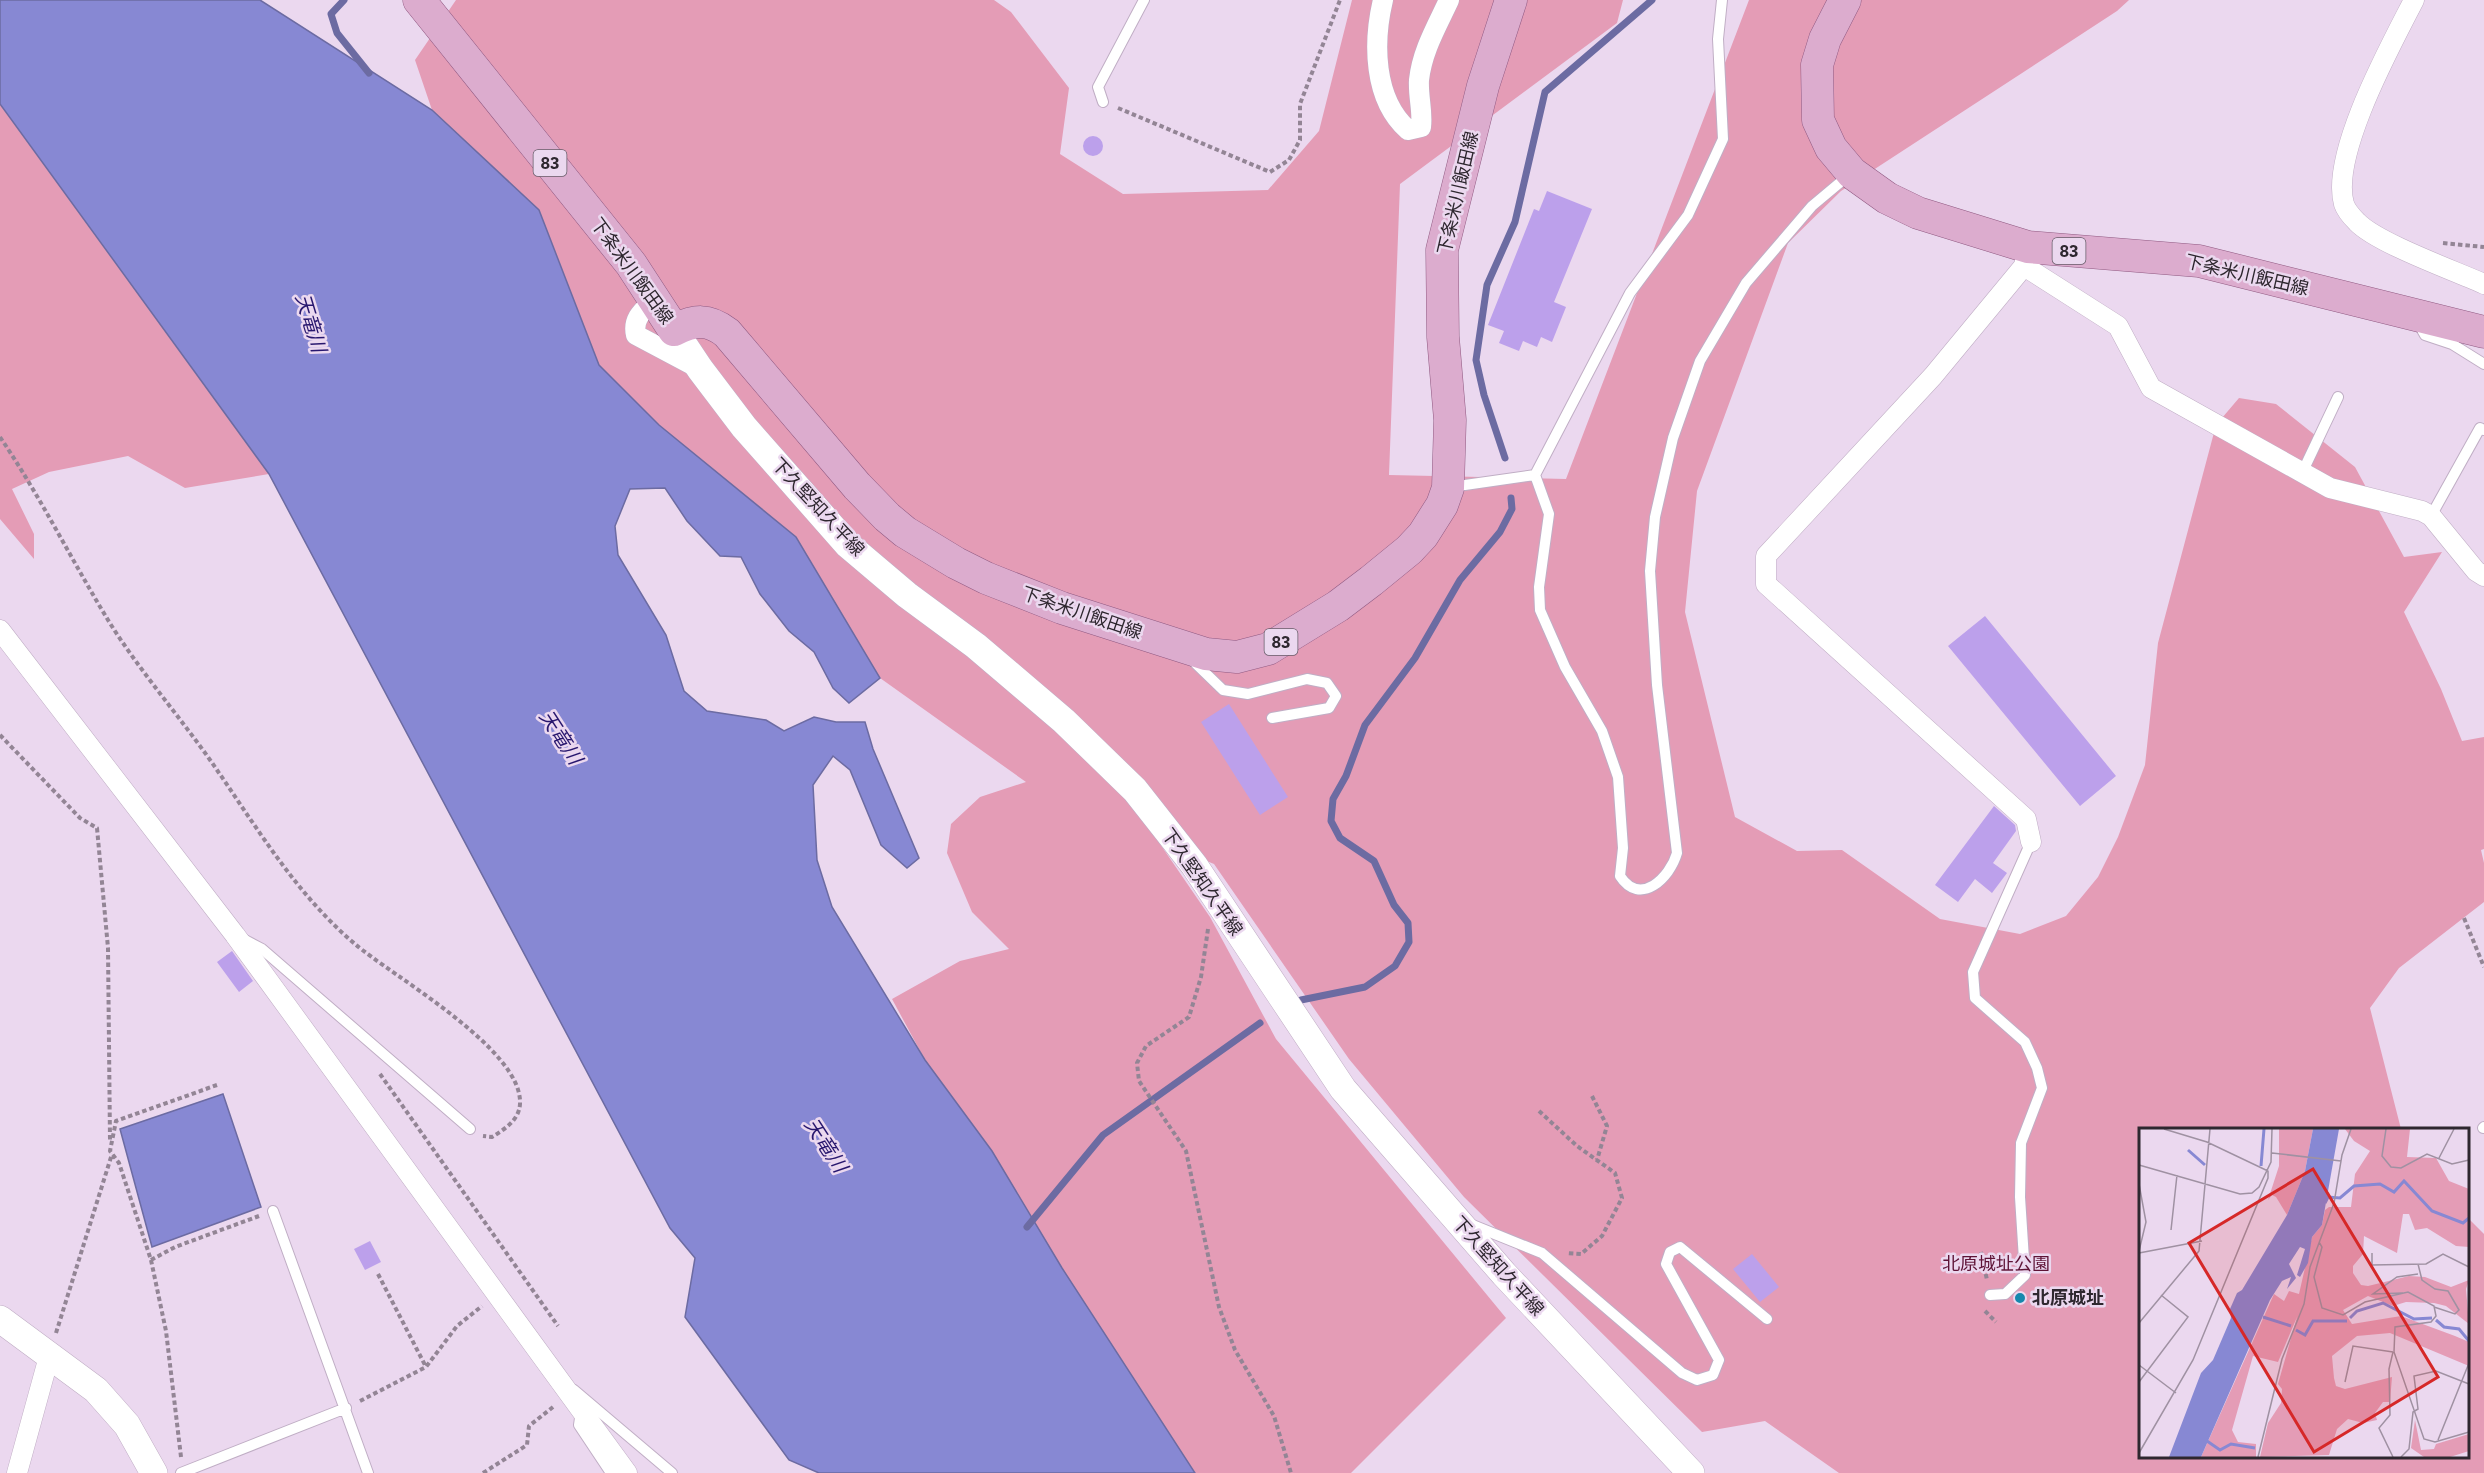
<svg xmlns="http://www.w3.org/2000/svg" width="2484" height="1473" font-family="'IBM Plex Sans','Noto Sans JP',sans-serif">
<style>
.green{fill:#e49cb6}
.water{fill:#8788d3;stroke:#6c6ba2;stroke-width:1.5}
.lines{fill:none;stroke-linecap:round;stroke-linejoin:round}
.stream{stroke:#6c6ba2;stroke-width:7}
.building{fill:#bca0eb}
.lane-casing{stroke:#c0aec5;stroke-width:12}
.street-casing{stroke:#c0aec5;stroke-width:21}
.secondary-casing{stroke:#c0aec5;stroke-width:28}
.primary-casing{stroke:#905a82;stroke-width:33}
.path{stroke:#938595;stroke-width:4;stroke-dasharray:4.5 3;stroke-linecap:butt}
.lane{stroke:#fff;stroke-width:10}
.street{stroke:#fff;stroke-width:20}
.secondary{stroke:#fff;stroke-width:27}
.primary{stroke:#dcacce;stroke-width:32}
.poi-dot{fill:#1688ad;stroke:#ebd8ef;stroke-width:2}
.labels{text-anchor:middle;stroke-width:5;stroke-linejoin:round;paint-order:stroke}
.shield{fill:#ebd8ef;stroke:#675c69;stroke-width:1.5}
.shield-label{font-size:16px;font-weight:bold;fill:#2e272f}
.street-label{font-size:18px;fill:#2e272f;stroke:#ebd8ef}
.park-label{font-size:18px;fill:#5e1336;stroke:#ebd8ef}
.poi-label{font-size:18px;font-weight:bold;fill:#2e272f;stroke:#ebd8ef;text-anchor:start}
.water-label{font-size:20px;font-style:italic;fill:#28176e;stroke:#ebd8ef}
.inset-river{fill:none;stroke:#8788d3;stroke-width:3}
.inset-road{fill:none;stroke:#9f91a2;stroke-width:1.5}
.view{fill:#d62828;fill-opacity:0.15;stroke:#d62828;stroke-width:3}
.inset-edge{fill:none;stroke:#2e272f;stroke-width:3}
</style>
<rect width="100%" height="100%" fill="#ebd8ef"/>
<path class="green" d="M456,0H994L1011,12L1069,88L1060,154L1123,194L1268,190L1319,131L1352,0H1623L1617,23L1400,184L1389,475L1566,479L1749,0H2129L2117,11L1841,191L1788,243L1697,491L1685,612L1735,817L1797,851L1842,850L1940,919L2020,934L2066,916L2098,877L2118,837L2145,765L2158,643L2216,425L2239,398L2276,404L2355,467L2404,557L2442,552L2404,612L2441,689L2462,741L2484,737V849L2481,850L2484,863V902L2399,968L2370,1008L2401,1129L2140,1130V1456H2468V1218L2484,1234V1473H1839L1765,1421L1702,1432L1464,1197L1349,1059L1214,864L1158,841L1210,917L1276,1039L1506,1318L1351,1473H1194L925,1060L892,999L960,961L1009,949L972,912L947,853L951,824L980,797L1026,782L880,678L796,537L659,425L599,365L539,210L432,110L415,60Z
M0,104L269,474L185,488L128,456L49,472L12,489L34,534V559L0,519Z"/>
<path class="water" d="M0,0H260L432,110L539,210L599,365L659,425L796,537L880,678L849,703L833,688L814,652L789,631L760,594L741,557L720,556L687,521L665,488L630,489L615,526L618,555L666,635L684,691L707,711L766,720L784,731L814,717L836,722H865L873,749L919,858L907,868L881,845L850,770L833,756L813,785L817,860L832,907L925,1060L992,1151L1062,1268L1195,1473H819L789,1460L685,1317L695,1258L670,1228L269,474L0,104Z
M223,1094L261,1207L152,1247L120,1129Z"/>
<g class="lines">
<path class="stream" d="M344,0L331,14L337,33L369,73
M1505,458L1484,395L1476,360L1487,285L1515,222L1545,92L1652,0
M1301,1000L1365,987L1395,966L1409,942L1408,923L1394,905L1374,861L1340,838L1331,821L1333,799L1346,776L1365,725L1415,658L1460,580L1500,532L1512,509L1511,498
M1027,1227L1103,1135L1260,1023"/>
</g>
<path class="building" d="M1083 146a10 10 0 1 1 20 0a10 10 0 1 1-20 0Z
M1547,191L1592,209L1554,302L1566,307L1552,342L1541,337L1537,347L1523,341L1519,351L1499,343L1504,331L1488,325L1534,209L1539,211Z
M1985,616L2116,776L2080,806L1948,646Z
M1229,704L1288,797L1260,815L1201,722Z
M1994,806L2015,825L2016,831L1993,863L2007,873L1992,893L1975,879L1958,902L1935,885Z
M232,951L253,981L239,992L217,962Z
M370,1241L381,1262L365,1270L354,1249Z
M1752,1254L1779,1287L1760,1302L1733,1269Z"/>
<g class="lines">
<g class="lane-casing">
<path id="lane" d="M1103,102L1098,87L1144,0
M2417,321L2425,335L2452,344L2484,364
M2302,473L2338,397
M1535,475L1630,293L1688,215L1723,139L1718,39L1722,0
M1451,487L1535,475L1549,514L1539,587L1540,610L1565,667L1602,731L1618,777L1623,848L1620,876C1640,907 1670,878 1677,853L1657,685L1650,571L1655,517L1673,438L1700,361L1746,283L1812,206L1849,175
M2431,516L2480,428L2484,430
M1192,660L1223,690L1248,694L1307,679L1327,683L1336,696L1329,708L1272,718
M243,939L262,949L470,1129
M2483,1128L2484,1127
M273,1211L368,1473
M1470,1224L1542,1253L1682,1373L1697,1380L1713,1375L1719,1360L1666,1264L1670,1252L1680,1247L1767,1319
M1990,1295L2005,1294L2025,1275L2020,1197L2021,1143L2042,1088L2037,1068L2025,1042L1975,998L1973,972L2031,842
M574,1390L672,1473
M581,1411L579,1425L611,1473
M181,1473L346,1408"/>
</g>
<g class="street-casing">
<path id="street" d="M1383,0C1373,42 1373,99 1408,130L1421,127C1423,111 1418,97 1419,80C1422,51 1437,26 1449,0
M2414,0C2391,45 2330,155 2344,204C2346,210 2353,218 2357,222C2377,243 2455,271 2484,284
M2028,247L2024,266L1933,376L1766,556V584L2026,819L2031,842
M2024,266L2118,326L2151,388L2330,488L2422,511L2431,516L2476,571L2484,576
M655,299C644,310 632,318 636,335L700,369
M0,630L235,935L627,1473
M17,1473L50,1353"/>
</g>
<g class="secondary-casing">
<path id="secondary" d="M674,330L700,369L744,427L848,545L907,595L976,646L1064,721L1135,790L1194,865L1343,1089L1504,1274L1691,1473
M0,1319L96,1390L127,1425L154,1473"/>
</g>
<g class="primary-casing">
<path id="primary" d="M419,0L631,264L674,330C695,320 708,318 727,333L857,486L887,517L905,532L956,563L986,578L1062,608L1206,654L1237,657L1268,649L1338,606L1371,581L1409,550L1423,535L1442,505L1448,488L1450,420L1443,337L1442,250L1483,86L1511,0
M1845,0L1825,39L1817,65L1818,120L1831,148L1852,173L1887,198L1918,213L2028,247L2199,261L2484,332"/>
</g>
<path class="path" d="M1118,108L1270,172L1289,160L1300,140V104L1340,0
M2443,243L2484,247
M0,437C40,496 71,559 108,620C140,672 183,720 217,770C259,831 298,896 355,944C392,976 523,1049 520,1104C519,1120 505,1129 492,1137L483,1136
M0,735L80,818L97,828L108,948L110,1141
M2464,918L2484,967
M1208,929L1201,977L1189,1017L1146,1046L1137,1063L1139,1081L1186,1151L1219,1307L1235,1350L1274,1416L1291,1473
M380,1074L558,1326
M1592,1096L1607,1126L1597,1160
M1539,1111L1577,1146L1615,1173L1622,1198L1602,1236L1581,1254L1567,1253
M1981,1252L1987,1280
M151,1260L175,1247L259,1216
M378,1274L426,1367
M1985,1311L1996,1322
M56,1333L112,1154
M360,1401L426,1367L457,1326L482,1306
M181,1457L166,1331L151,1260L119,1163L110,1151L116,1121L217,1085
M483,1473L527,1445L529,1426L553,1407"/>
<use href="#lane" class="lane"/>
<use href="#street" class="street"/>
<use href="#secondary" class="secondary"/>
<use href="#primary" class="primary"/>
</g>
<circle class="poi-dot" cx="2020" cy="1298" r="6"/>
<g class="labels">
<g class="shield">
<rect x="533.5" y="150" width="33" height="26" rx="4.5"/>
<rect x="2052.5" y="238" width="33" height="26" rx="4.5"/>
<rect x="1264.5" y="629" width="33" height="26" rx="4.5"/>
</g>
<g class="shield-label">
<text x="550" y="169">83</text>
<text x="2069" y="257">83</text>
<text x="1281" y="648">83</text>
</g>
<g class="street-label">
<text transform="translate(1458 193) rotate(-77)" y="6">下条米川飯田線</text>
<text transform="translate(632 271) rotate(54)" y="6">下条米川飯田線</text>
<text transform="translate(2247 275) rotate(13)" y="6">下条米川飯田線</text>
<text transform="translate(818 507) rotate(47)" y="6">下久堅知久平線</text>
<text transform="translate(1082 613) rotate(19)" y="6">下条米川飯田線</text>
<text transform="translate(1202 882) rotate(55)" y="6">下久堅知久平線</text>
<text transform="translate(1498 1266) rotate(48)" y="6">下久堅知久平線</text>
</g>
<g class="park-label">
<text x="1996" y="1270">北原城址公園</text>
</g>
<g class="poi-label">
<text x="2032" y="1304">北原城址</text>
</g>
<g class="water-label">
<text transform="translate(311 323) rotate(73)" y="7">天竜川</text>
<text transform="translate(561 737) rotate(57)" y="7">天竜川</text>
<text transform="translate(826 1145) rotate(57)" y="7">天竜川</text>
</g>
</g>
<g transform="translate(2139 1128)">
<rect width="330" height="330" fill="#ebd8ef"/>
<path d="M140,1H174L166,43L148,87L137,69L133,67L129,72L140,38ZM206,1H271L268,29L297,30L310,53L330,61V119L317,118L288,100L276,102L270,86H264L258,125L225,108L224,126L214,138V145L222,157L229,158L270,148L286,149L312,159L330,152L327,161L330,196L307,178L295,175L267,174L254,178L229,168L204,182L213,196L262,188L316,208L330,214V238L251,205L218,208L193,228L195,250L197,258L206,261L253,249L251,274H244L236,285L238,292L224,295L209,291L198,301L190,327L121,329L129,295L142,275L143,261L139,256L158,189L139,234L114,228L93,302L99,314L117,316V329H62L135,166L145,173L150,163L160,166L173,109L183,97L186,82L190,79H212L216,46L231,23L215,13ZM276,292L282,322L295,321L297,316L330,306V323L311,329H285L272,320Z" fill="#e49cb6"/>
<path d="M174,1H200L183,97L173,109L169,135L161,149L158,147L166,121L161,119L150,136L157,150L148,161L152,149L143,153L131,172L62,329H30L62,245L74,232L92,190L91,181L98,165L103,162L148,87L166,43Z" fill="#8788d3"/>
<path class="inset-river" d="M49,22L66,37M122,38L125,1M186,75L189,69L201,70L215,58L241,56L255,64L265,53L293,83L324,95L330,90M124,189L152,198M211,190L218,183L244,175L275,191L293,190M297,192L305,199L320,201L330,213M157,202L166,207L174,193H208M68,313L81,322L92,316L116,320"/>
<path class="inset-road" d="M247,1L243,28L252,39L262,40L288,26L313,36L330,32M133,25L202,33M300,30L315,1M0,37L101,66L113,65L120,59L132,34L133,1M0,56L7,94L0,123M32,102L38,47M180,114L183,119L175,149L183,180L204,187L226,174L269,164L295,178L297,188L292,194L256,199L255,224L285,311L296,314L330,304M0,125L63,113M233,125V137L287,136L304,126L330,139M279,136L283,152L296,161L309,163L320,182L316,186L295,179M264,165L234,166L258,149L279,146M0,195L60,123L71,1M254,224L250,241L251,287L240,300L254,329M0,237L37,265M0,254L49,189L22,167M206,254L214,218L254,224M299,312L330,235M0,325L54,232L129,50V43L68,14L25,1M119,329L143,231L165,176L171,139L195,75L203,27L212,1M262,329L270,321L274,284L279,281L275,248L297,243L330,256"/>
<path class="view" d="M174,41L299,249L175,324L50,115Z"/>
<rect width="330" height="330" class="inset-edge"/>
</g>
</svg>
